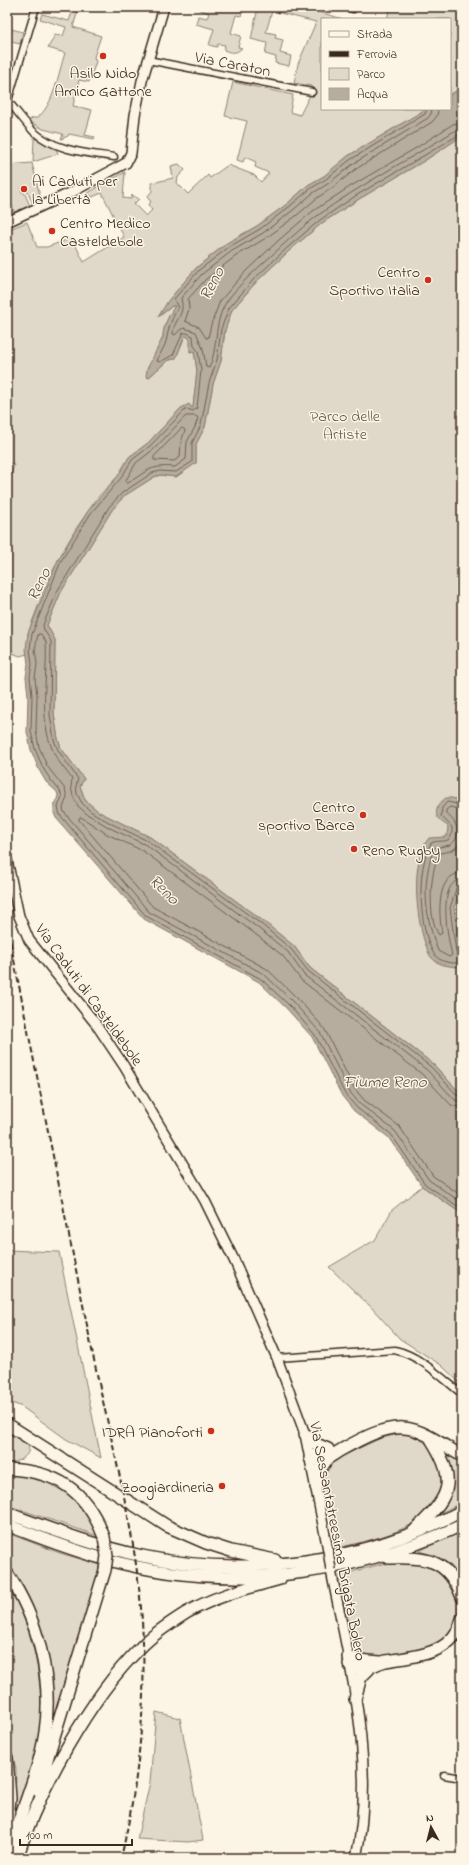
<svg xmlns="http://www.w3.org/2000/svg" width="469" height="1865" font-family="'Indie Flower',sans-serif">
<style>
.green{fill:#e0d8c8;stroke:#8e8173}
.water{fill:#b7ad9e;stroke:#85796b}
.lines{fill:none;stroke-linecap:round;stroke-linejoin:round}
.shore{stroke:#6d5e51;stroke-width:1}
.street-casing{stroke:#3b2a1e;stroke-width:9}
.secondary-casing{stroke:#3b2a1e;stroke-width:12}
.highway-casing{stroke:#3b2a1e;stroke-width:14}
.street{stroke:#fcf5e5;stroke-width:6}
.secondary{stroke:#fcf5e5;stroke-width:9}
.highway{stroke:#fcf5e5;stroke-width:11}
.rail{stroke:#3b2a1e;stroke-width:2;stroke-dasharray:6 3;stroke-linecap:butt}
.secondary-bridge-casing{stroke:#3b2a1e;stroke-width:12;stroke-linecap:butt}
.highway-bridge-casing{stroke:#3b2a1e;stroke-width:14;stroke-linecap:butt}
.secondary-bridge{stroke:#fcf5e5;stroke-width:9}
.highway-bridge{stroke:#fcf5e5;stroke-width:11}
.poi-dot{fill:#c8321e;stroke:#fcf5e5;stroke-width:1.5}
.labels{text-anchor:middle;stroke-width:3;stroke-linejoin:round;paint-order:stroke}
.street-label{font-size:16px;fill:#3b2a1e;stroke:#fcf5e5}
.poi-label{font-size:16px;fill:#3b2a1e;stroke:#fcf5e5;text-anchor:end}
.park-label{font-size:16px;fill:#645648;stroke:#fcf5e5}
.water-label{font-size:17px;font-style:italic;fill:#605144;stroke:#fcf5e5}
</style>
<rect width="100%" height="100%" fill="#fcf5e5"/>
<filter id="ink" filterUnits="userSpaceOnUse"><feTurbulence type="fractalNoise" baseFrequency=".025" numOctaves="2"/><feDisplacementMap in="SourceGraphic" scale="8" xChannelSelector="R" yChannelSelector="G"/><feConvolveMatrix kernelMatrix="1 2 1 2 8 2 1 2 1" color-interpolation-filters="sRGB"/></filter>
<g filter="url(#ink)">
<path class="green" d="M74,7H79L73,27L101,36L94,57L96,62L89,82L79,80L73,106L92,110L85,135L95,137L94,139L69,134L68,136L61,139L63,134L43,129L29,121L32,118H37C54,105 58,74 65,53L48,48L55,35L63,36L66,27L40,19L42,14L69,21Z
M195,7H244L241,16L236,15L231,33L241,36L238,47L242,48C236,54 231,53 224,50L225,45L218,44L217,47L209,45L214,29L196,24L198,16L207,18L209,13L195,8Z
M257,7H302L343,19H322V109H426L348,156L324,176L308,185L287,204L257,226L227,243L196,268L168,301L160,316L172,306H175C169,315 163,326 163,337L148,378L167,361L176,358L184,338L186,336L191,339L190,352L194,350L197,371L193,408H181L148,443L129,457L118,476L98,497L75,530L58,560L43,593L28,633L27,654L20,656L12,653L9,627H7V488L14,465L7,461V230L27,222L37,247H47L72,238L84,262L124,237L102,193L92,197L86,194L125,172L123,198L131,199L132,195L139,199L134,204L146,216L152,210L148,205L151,202L147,197L152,191V183L173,178L171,166L179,164L185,170L178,177L177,183L188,194L208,175L210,178L228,165L254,175L261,182L269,173L255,167L256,162L245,157L243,162L237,160L247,121L225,116L233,82L293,95L290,112L300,115L309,97L311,86L294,83L298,64L316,22L272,11L266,32L276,34L275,38L283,40L280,53L291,56L289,66L275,63L276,57L265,54L267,43L251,39L257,12Z
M390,7H462V87L450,95V19H387Z
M7,28L23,32L20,44L7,41L9,35L7,34Z
M462,136V1095L433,1064L310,968L294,946L263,921L150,837L99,812L85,800L80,786L84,779L61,748L58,739L54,714L55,640L47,625L61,592L112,510L124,496L154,477L160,475L176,477L196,463V444L205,427L213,384L221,361L225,330L232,310L257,281L289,251L322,223L359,199L424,161Z
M34,138L56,148L58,154L33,162Z
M32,163L41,200L33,204L27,191L29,189L27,186L25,185L21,189L22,192H24L30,206L14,212L7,186V165Z
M422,1186L462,1214V1385L441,1365L400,1339L371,1307L329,1267L375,1240L392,1210Z
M7,1250L59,1252L101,1458L66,1439L22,1407L7,1401Z
M7,1427C13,1431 24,1437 27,1443C34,1456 17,1462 8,1464H7Z
M404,1433C423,1439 434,1446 441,1466C460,1523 375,1539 337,1548L323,1479L327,1463L381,1438Z
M446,1452L462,1461V1502L439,1514C457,1487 453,1481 446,1452Z
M7,1473H27L61,1485L85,1507L98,1536L7,1505Z
M462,1531V1581C447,1563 442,1558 419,1551Z
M7,1533L60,1553L101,1565L53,1728L51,1727L52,1709L16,1578L7,1565Z
M393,1561C403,1562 428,1562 436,1566C460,1577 465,1619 447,1638C438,1647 393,1658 380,1659C375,1659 368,1657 362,1656L352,1642L340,1575Z
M7,1585C33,1623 46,1690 39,1735C36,1760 26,1784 18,1808L15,1807L16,1769L7,1732Z
M156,1712L180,1718L203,1840L188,1842L137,1839L150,1782Z"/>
<path class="water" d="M462,87V136L424,161L359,199L322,223L289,251L257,281L232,310L225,330L221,361L213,384L205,427L196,444V463L176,477L160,475L154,477L124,496L112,510L61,592L47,625L55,640L54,714L58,739L61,748L84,779L80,786L85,800L99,812L150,837L263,921L294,946L310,968L433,1064L462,1095V1214L422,1186L388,1137L354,1111L342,1096L312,1037L287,1009L259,982L144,919L56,818L54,813V806L58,796L57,792L46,782L39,770L31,750L27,732L28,696L26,677L28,664L26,649L28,633L58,560L88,511L118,476L129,457L148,443L181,408L189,404L192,408L193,407L197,371L194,351L190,352V339L186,336L184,338L176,358L167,361L148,378L146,376L147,369L163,337C163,326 169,315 175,306H172L158,317L168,301L196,268L227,243L257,226L287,204L308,185L324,176L348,156L426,109H450V95Z
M446,798H452L462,801V883L454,908L461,963L456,967C448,966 437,965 431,957C428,954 427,947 425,943C416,917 410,860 429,838L445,837L447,836L448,826C445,824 442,823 440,820C432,814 439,802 446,798Z"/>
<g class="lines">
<path class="shore" d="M427,109L425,114L350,160L326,179L310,189L289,207L260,229L229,247L199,270L174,299L178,308C172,318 169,326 167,337C166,345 160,353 157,361L160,362L173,355L183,333H187L193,336L194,346L198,351L201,370L197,408L193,411L187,409L184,411L150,446L132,460L121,478L91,513L61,561L32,634L30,649L32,664L30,677L32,696L31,731L35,749L43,768L50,779L60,791L62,797L58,807L60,815L146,916L261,979L290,1006L315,1035L345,1094L357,1108L391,1134L425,1184L462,1209
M432,109L431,114L428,118L353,164L329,183L313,193L292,211L263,233L232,251L202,274L181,298C186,317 173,319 173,334L175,335L180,330L184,328L196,332L203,349L206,367L209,368C218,349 214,325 224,306C230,294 250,275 260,266C279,249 297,231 317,216C361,184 410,159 456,130L462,128
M438,109L437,116L432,122L356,169L332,188L317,198L296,216L266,238L236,256L206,279L188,299L189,309L185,321L199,327L206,338H208L211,325L220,301L246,271L280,239L313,211L351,186L416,148L453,124L462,122
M462,133L357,195L320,220L287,248L254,279L229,308L221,329L217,360L209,383L201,425L192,443V462L176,472L160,471L152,473L122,493L109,507L58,590L43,625L44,630L51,641L50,715L54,740L58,750L78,779L76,786L77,794L82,803L90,811L112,824L148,841L261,924L291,949L308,971L431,1067L458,1096L462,1097
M186,416H196L198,418L195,427L187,442L186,459L175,467C150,465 149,470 128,483H126V480L136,463L154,449Z
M182,428L185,430L181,442L180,457L174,461L154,460V457Z
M462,805L447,802L442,808L441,816L452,827C453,847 442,838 431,843C428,849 425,856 424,863C418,886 421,933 434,954C438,961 449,963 456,963L461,958L456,952L450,908L457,886L462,884
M462,810L450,807L446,810V814C457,821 463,836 450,845L434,848C421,884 425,916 438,951L449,957L452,955C448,939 436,881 462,879
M462,838C458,850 450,852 439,853C430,873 427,917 439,935L442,933C439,916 435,874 462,873
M462,1102L455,1100L427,1070L304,975L288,952L258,928L146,845L110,828L87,814L78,806L73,796L71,787L72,779C66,770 57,761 53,751C38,718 48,677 46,642L41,634H38L35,649L37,664L35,678L37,696L36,731L39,747L47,766L65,789L67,797L63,808L64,812L149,912L264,974L293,1002L320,1032L349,1091L360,1104L395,1131L429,1180L462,1203
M462,1108L451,1105L423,1075L301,980L283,956L254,933L143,851L107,834L81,817L79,818V820L153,907L267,969L297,998L324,1028L354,1088L364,1100L399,1126L433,1176L462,1196"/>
<g class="street-casing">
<path id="street" d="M346,7L353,9
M148,60L312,92
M7,100C16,110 24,121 33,131C55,151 87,153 114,157
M8,101L36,7
M277,1358L395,1350C421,1356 442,1378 462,1394
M444,1775L462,1778"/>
</g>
<g class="secondary-casing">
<path id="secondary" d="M7,222L72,192L126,163L131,153L135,115L142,81L164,7
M7,860L19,916L29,940L96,1024L124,1066L205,1201L235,1262L277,1358L305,1434L328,1550
M331,1570C349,1663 377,1763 356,1858"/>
</g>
<g class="highway-casing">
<path id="highway" d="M7,1424L167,1526L206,1543L231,1551L275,1560
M305,1434L314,1443L328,1449
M326,1449L314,1454L310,1458C314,1460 318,1461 322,1460C329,1459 335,1453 341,1450C359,1440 383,1426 404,1428C423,1429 446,1447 462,1456
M7,1469C57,1471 86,1490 104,1537
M316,1487L319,1471L328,1458
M7,1513C51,1529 95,1546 142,1556C249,1579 365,1561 462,1511
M7,1525C38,1537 69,1549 101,1558C224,1593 347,1578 462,1525
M413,1532C448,1498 460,1485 431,1439
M389,1558C426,1557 447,1558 462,1597
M7,1573C38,1618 53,1678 45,1732C39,1773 19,1816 7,1856
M348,1657L358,1660L380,1662
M349,1664C365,1676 371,1664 386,1661C416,1656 453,1655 462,1619
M355,1699L361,1677L369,1669
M7,1758L10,1798L7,1828
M39,1792L46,1763L105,1570
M17,1858C38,1791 90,1697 140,1648C153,1634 170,1623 186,1613C215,1596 248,1588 280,1579"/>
</g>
<use href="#street" class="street"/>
<use href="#secondary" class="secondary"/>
<use href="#highway" class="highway"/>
<path class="rail" d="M7,924C34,1064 63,1204 91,1345C109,1436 136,1528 142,1621C147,1702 139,1780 121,1858"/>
<g class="secondary-bridge-casing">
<path id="secondary-bridge" d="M328,1550L331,1570"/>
</g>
<g class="highway-bridge-casing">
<path id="highway-bridge" d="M104,1537L107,1556L105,1570"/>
</g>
<use href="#secondary-bridge" class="secondary-bridge"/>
<use href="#highway-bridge" class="highway-bridge"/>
</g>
</g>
<g class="poi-dot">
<circle cx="103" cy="56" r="4"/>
<circle cx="24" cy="189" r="4"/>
<circle cx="52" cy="231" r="4"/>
<circle cx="428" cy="280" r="4"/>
<circle cx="363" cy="815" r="4"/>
<circle cx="354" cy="849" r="4"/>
<circle cx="211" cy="1431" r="4"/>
<circle cx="222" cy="1486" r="4"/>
</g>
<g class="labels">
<g class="street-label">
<text transform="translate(233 63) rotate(11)" y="6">Via Caraton</text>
<text transform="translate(90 994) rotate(54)" y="6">Via Caduti di Casteldebole</text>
<text transform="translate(339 1541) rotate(79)" y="6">Via Sessantatreesima Brigata Bolero</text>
</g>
<g class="poi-label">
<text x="103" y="78" text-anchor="middle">Asilo Nido<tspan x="103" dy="18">Amico Gattone</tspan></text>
<text x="32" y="186" text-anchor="start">Ai Caduti per<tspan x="32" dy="18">la Libertà</tspan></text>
<text x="60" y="228" text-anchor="start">Centro Medico<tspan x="60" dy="18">Casteldebole</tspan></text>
<text x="420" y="277">Centro<tspan x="420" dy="18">Sportivo Italia</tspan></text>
<text x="355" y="812">Centro<tspan x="355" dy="18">sportivo Barca</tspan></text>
<text x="362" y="855" text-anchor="start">Reno Rugby</text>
<text x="203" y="1437">IDRA Pianoforti</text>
<text x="214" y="1492">Zoogiardineria</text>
</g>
<g class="park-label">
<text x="345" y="421">Parco delle<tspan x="345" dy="18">Artiste</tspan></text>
</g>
<g class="water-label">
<text transform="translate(211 283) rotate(-62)" y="6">Reno</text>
<text transform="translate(38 584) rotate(-64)" y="6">Reno</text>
<text transform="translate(165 889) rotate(45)" y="6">Reno</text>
<text x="385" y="1087">Fiume Reno</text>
</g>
</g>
<rect width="469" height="1865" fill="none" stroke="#fcf5e5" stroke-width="24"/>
<rect x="12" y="12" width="445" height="1841" fill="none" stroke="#3b2a1e" stroke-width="1.5" filter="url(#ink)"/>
<rect x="321" y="18" width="130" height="92" fill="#fcf5e5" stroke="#afa495"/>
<rect x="329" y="31" width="20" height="6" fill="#fcf5e5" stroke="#afa495"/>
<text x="357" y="38" font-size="12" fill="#3b2a1e">Strada</text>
<rect x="329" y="51" width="20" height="6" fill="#3b2a1e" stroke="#afa495"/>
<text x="357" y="58" font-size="12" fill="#3b2a1e">Ferrovia</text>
<rect x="329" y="68" width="20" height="12" fill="#e0d8c8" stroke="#afa495"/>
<text x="357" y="78" font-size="12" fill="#3b2a1e">Parco</text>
<rect x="329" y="88" width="20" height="12" fill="#b7ad9e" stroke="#afa495"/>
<text x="357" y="98" font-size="12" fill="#3b2a1e">Acqua</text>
<g transform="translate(431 1827) rotate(353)" stroke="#fcf5e5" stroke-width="3" paint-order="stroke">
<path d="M0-3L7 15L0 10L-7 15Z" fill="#3b2a1e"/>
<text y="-6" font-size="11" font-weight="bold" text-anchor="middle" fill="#3b2a1e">N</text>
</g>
<path d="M20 1839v6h112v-6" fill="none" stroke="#3b2a1e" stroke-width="2"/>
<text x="26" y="1839" font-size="12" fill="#3b2a1e" stroke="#fcf5e5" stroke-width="3" paint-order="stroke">100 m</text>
</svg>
